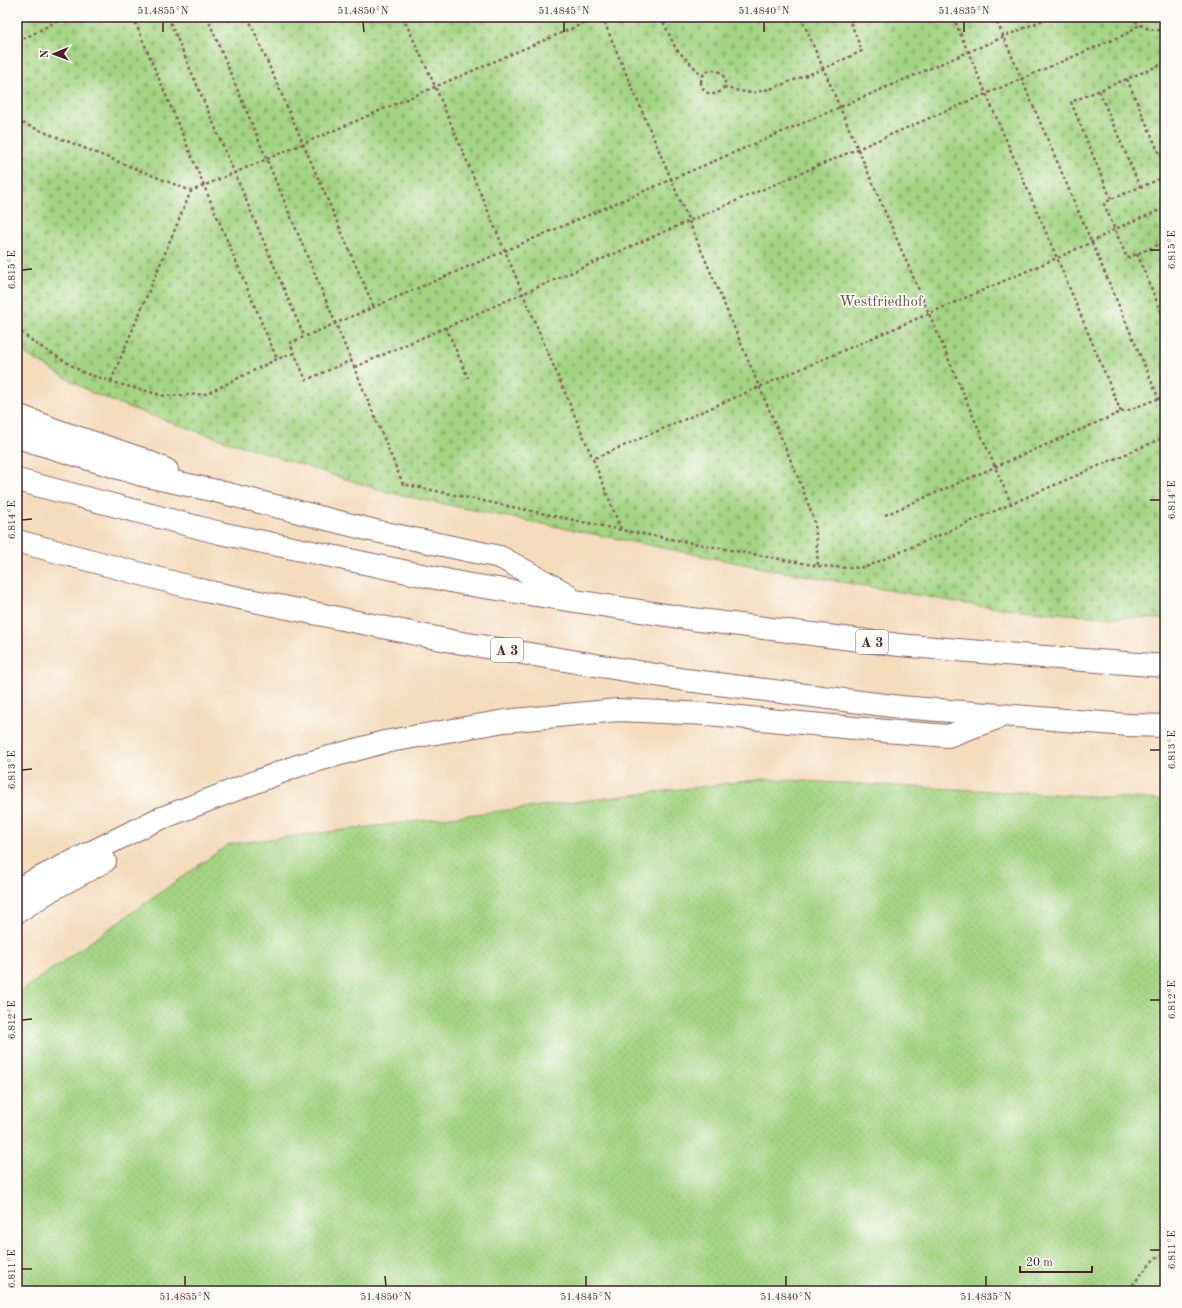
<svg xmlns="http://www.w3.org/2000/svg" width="1182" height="1308" font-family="'Old Standard TT',serif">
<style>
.cemetery{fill:url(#cemetery-stones);stroke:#767a56}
.park{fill:url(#park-dots);stroke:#767a56}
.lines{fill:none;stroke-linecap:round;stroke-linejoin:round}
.highway-casing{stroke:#86615e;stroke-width:24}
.path{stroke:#86615e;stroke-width:2.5;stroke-dasharray:3 3;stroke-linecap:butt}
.highway{stroke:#fff;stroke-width:22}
.ticks{fill:none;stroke:#4a1f2b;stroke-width:1.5}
.labels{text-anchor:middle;stroke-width:3.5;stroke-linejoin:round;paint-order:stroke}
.shield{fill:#fdfcf7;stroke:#806168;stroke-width:1}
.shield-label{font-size:14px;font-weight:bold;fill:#4a1f2b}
.park-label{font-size:15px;fill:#655545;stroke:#fdfcf7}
.neatline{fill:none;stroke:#4a1f2b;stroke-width:1.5}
.ticks-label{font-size:10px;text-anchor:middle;fill:#4a1f2b}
</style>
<defs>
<pattern id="cemetery-stones" width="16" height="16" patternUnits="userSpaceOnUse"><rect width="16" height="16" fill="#a3d482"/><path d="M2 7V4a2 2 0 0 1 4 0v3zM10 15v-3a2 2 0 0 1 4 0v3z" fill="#8eb670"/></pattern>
<pattern id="park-dots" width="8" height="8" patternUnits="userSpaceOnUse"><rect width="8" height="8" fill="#a3d482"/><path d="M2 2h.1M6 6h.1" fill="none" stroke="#8eb670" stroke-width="1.8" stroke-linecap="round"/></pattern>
</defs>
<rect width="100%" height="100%" fill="#fdfcf7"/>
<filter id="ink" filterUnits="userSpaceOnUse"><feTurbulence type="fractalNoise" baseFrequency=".025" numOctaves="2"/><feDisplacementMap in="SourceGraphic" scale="8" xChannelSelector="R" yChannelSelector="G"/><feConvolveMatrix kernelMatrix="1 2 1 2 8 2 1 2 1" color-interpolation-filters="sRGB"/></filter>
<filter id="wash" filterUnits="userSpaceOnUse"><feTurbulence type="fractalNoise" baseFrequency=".012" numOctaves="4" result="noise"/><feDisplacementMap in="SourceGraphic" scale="16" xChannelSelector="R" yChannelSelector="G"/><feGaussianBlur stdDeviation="0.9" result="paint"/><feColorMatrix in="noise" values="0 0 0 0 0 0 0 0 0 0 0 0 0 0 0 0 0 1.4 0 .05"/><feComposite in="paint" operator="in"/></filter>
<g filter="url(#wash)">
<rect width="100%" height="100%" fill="#f4dcbd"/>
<path class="cemetery" d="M17,17H1165V619L1088,616L979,606L768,569L438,503L383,491L196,431L136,410L92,393L17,349Z"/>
<path class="park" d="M764,779L1165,800V1291H17V994L229,844Z"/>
</g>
<g filter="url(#ink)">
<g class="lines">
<g class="highway-casing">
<path id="highway" d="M17,415L61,432L142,459L167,470
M17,437L142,475L216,491L371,530L500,557L567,594
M17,480L220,533L465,584L692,619L899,645L1017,655L1165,666
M17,541L205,591L456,642L686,680L900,707L1128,725L1165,726
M17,889L154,821L297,766L384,742L505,721L618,710L708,714L885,731L948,736L997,718
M17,912L53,889L105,861"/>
</g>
<path class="path" d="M133,17L277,359
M168,17L304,336
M207,17L403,484L621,530L818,566L851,568L866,567L1165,437
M248,17L374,307
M403,17L435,86L593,459
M602,17L802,487L815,523L818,566
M661,17L676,49L703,76
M801,17L1011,504
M953,17L1057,258L1121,412
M995,17L1165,413
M1131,17C1140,26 1151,33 1165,29
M1162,30L1165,44
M17,37L25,38L65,17
M701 82a12 12 0 1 1 24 0a12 12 0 1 1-24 0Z
M1127,79L1165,167
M724,87L734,90L752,93L773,88L823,69L862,51L850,21L858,17
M1099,91L1140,187
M17,121L191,191C328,134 463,74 599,17
M1165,177L1111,199L1104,204L1127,258L1165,242
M1111,199L1071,102L1165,63
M1163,243L1165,247
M1137,254L1165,321
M446,327L468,378
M17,328L23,334L38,345L84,373L123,385L165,396L206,394L277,359L294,353
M352,360L306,380L290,343L1050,17
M355,367L689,221L1126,34L1139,25
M111,381L191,191
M885,515L1121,412L1126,411L1165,396
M621,529L593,459L1057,258L1092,242L1115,229L1165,208
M1131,1291L1134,1283L1155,1258L1165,1254"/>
<use href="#highway" class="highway"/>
</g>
</g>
<path class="ticks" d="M163,22V32M363,22L364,32M564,22V32M764,22V32M964,22V32M1150,250H1160M22,270L32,269M1150,500H1160M22,520L32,519M1150,750H1160M22,770L32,769M1150,1000H1160M22,1020L32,1019M1150,1250H1160M22,1269H32M185,1276V1286M385,1276L386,1286M586,1276V1286M786,1276V1286M986,1276V1286"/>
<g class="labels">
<g class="shield">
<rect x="856" y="630" width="32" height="24" rx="3"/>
<rect x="491" y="638" width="32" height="24" rx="3"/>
</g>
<g class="shield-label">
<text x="872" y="647">A 3</text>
<text x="507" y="655">A 3</text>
</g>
<g class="park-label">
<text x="881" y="306">Westfriedhof</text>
</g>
</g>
<rect width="1182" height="1308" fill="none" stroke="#fdfcf7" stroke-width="44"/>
<g transform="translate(54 54) rotate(269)" stroke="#fdfcf7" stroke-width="3" paint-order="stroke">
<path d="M0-3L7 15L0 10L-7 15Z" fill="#4a1f2b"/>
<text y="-6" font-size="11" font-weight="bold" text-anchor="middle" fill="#4a1f2b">N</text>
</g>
<path d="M1020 1266v6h72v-6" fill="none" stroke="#4a1f2b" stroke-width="2"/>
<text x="1026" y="1266" font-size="12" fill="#4a1f2b" stroke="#fdfcf7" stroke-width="3" paint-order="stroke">20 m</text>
<rect x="22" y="22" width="1138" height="1264" class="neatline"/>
<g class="ticks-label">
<text x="163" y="14">51.4855°N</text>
<text x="363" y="14">51.4850°N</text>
<text x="564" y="14">51.4845°N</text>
<text x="764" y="14">51.4840°N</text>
<text x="964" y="14">51.4835°N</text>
<text transform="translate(1171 250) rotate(-90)" y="4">6.815°E</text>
<text transform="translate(11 270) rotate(-90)" y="4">6.815°E</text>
<text transform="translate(1171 500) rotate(-90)" y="4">6.814°E</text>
<text transform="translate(11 520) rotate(-90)" y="4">6.814°E</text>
<text transform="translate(1171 750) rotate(-90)" y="4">6.813°E</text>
<text transform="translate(11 770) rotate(-90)" y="4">6.813°E</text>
<text transform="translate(1171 1000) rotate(-90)" y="4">6.812°E</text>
<text transform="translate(11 1020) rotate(-90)" y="4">6.812°E</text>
<text transform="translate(1171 1250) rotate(-90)" y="4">6.811°E</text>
<text transform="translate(11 1269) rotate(-90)" y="4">6.811°E</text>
<text x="185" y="1300">51.4855°N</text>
<text x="386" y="1300">51.4850°N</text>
<text x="586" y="1300">51.4845°N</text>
<text x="786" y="1300">51.4840°N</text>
<text x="986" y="1300">51.4835°N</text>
</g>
</svg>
